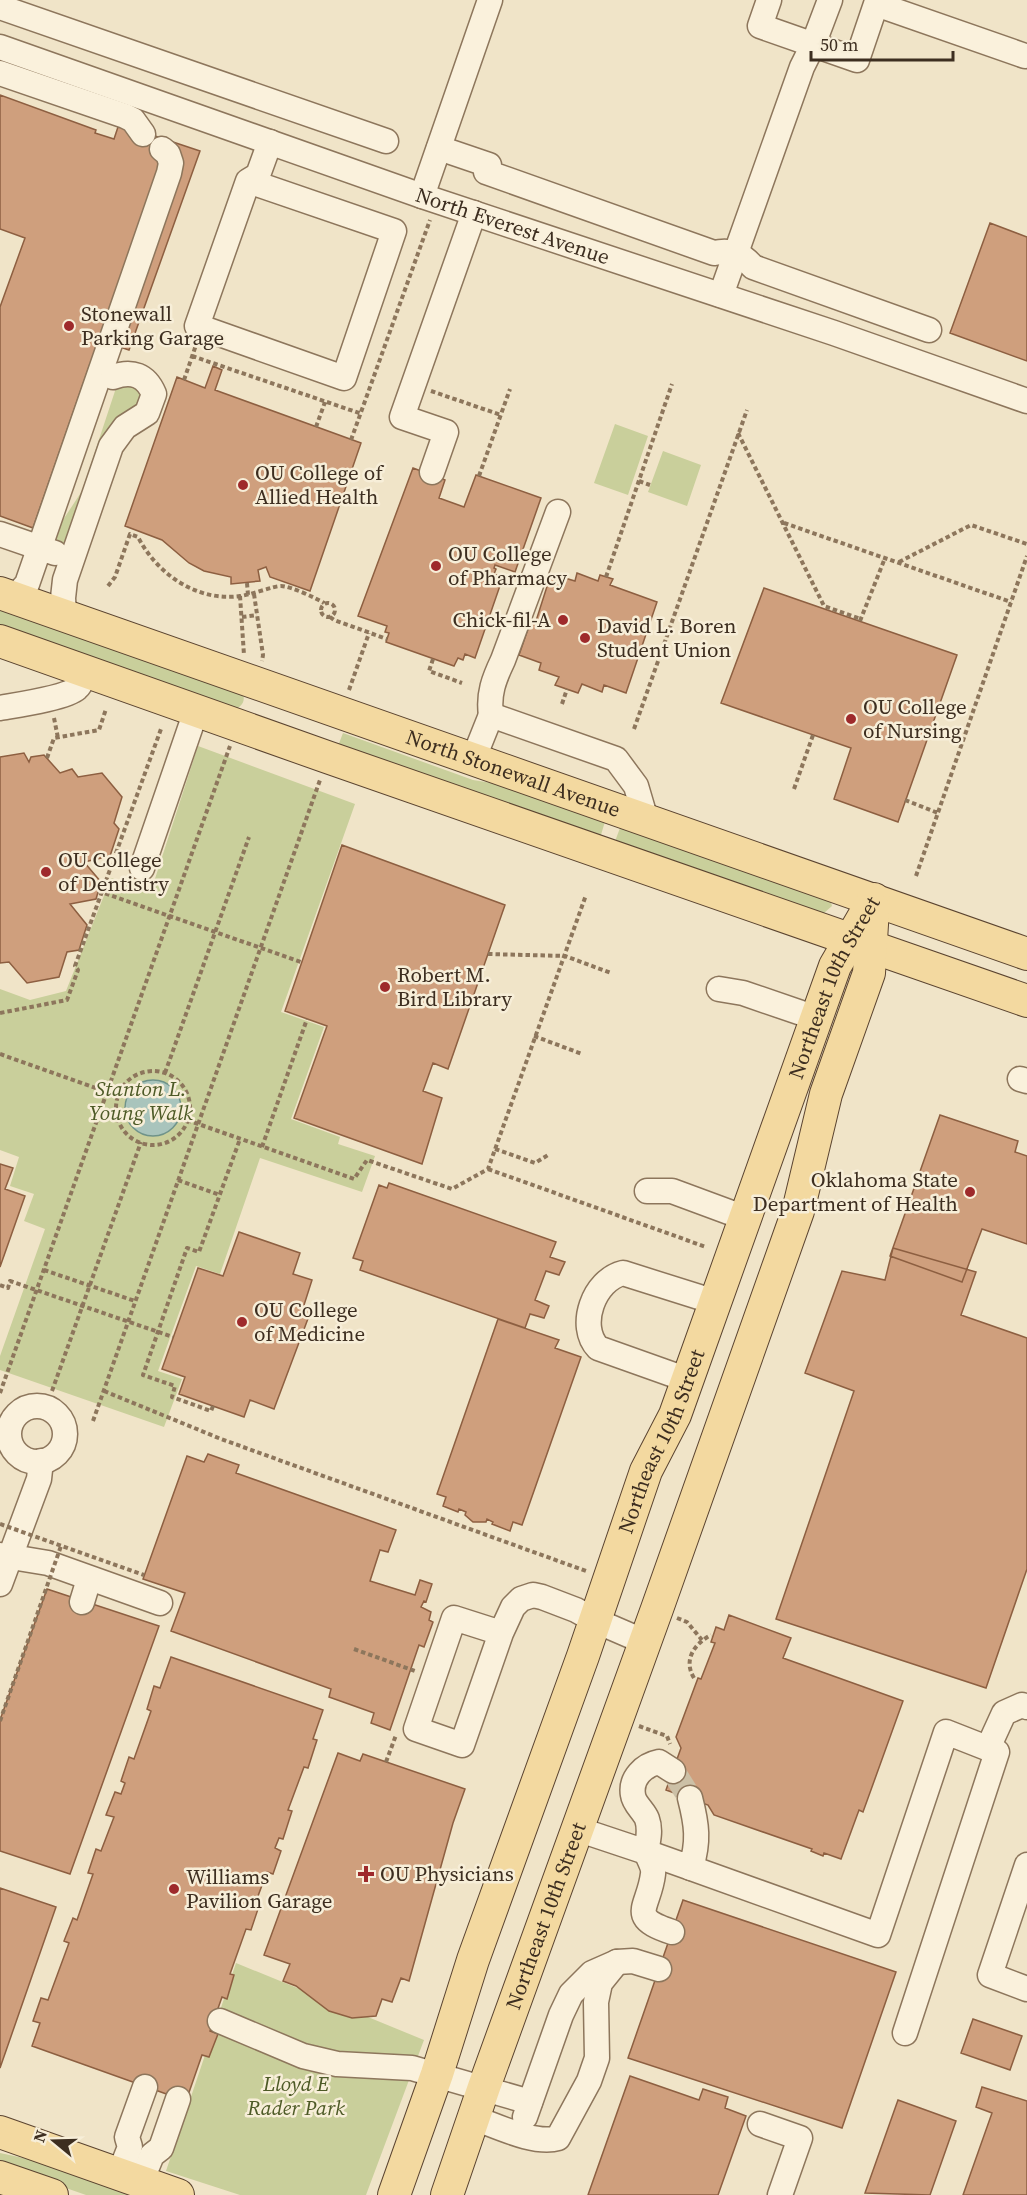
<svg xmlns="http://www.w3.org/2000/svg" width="1027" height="2195" font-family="'Source Serif 4',serif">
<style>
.green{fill:#c9cf9b}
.water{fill:#a9c4bc;stroke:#6f938a;stroke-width:1.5}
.building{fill:#cf9f7d;stroke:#8d5f41;stroke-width:1.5}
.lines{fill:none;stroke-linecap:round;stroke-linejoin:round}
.minor-tunnel{stroke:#ccc0a6;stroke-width:24;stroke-dasharray:24 12;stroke-linecap:butt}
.minor-casing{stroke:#8d765c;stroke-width:27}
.major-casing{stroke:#5b4430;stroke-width:34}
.path{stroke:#8d765c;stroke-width:4;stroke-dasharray:4.5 3;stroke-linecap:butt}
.minor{stroke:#faf1dc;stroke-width:24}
.major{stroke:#f3d9a0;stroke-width:32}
.path-bridge{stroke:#8d765c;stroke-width:4;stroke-dasharray:4.5 3;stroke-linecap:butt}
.poi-dot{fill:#9e2a2b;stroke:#f7eed8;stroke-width:2}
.labels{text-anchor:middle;stroke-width:5;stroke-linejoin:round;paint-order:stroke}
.street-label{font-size:21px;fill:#3d2e20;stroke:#f7eed8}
.poi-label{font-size:21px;fill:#3d2e20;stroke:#f7eed8;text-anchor:start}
.park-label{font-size:21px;font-style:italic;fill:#4d5a26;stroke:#f7eed8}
</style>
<rect width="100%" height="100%" fill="#f0e4c8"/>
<path class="green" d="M131,381L146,395L72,540L64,545C56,541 55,537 57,529L82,491L115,391L120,384Z
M615,424L648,436L628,495L594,483Z
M663,451L701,465L687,506L648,492Z
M0,604L243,693C245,701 243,705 236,709L0,628Z
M343,733L473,780L540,791L607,815L600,838L338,746Z
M198,746L355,804L281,1012L324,1027L291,1119L340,1137L338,1144L375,1156L362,1192L260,1158L220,1274L196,1266L158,1371L182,1379L164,1427L0,1370V1356L45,1229L24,1221L34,1194L10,1186L19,1157L0,1150V989L30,1000L66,991L111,878L151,891Z
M623,820L830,899L832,906L824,913L818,914L614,844Z
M236,1963L424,2040L366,2195H240L166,2171Z
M0,2153L70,2168L146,2195H86L0,2165Z"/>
<path class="water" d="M125 1108a28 28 0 1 1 56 0a28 28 0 1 1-56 0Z"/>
<path class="building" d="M0,95L96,130L95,133L114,139L119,124L200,151L129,350L117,346L108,370L90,364L33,528L0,516V307L25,238L0,229Z
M990,223L1027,237V361L950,333Z
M213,366L222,370L215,390L361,443L310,591L270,577L266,567L258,570L260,581L231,584V577L204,571L189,563L162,540L125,526L177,377L205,388Z
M413,468L445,480L439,498L464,507L476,475L541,498L515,572L495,565L494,568L496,569L494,574L503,577L475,658L465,654L463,660L458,658L454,666L386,642L389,633L385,632L387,626L358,616Z
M577,573L598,581L600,575L613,579L610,585L657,602L626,693L604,685L602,692L582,684L578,693L555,685L559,677L539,670L541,663L519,655L531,620L536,621L551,574L575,581Z
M764,588L957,655L898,822L834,799L851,748L721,703Z
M24,753L29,762L31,757L44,755L60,773L72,769L78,777L102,773L122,797L114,823L119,829L110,856L84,862L101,882L96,899L70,904L87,925L79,950L67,952L59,977L27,983L9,962L0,963V757Z
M342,845L505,905L448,1069L433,1063L423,1091L442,1098L422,1164L294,1118L327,1026L285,1011Z
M940,1115L1018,1141L1015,1152L1027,1156V1244L982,1229L962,1282L890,1256Z
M0,1164L13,1168L5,1189L25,1196L0,1267Z
M389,1183L556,1242L550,1257L565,1262L559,1275L546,1271L535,1300L549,1306L544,1318L530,1314L525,1328L360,1270L363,1261L353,1258L379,1185L387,1188Z
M239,1232L300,1253L293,1274L312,1280L304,1305L312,1308L274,1409L250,1400L244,1417L179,1394L185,1377L162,1369L198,1268L223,1276Z
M893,1248L976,1272L961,1315L1027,1338V1569L986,1688L776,1619L854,1391L805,1373L842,1271L885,1280Z
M498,1319L559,1340L555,1348L581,1357L522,1525L513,1522L510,1531L492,1524L493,1522L487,1519L486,1522H473L465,1515L466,1512L459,1509L458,1512L443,1506L446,1497L437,1494Z
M208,1454L239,1465L236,1473L396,1530L388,1552L380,1550L370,1581L415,1595L420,1580L432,1584L426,1602L424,1601L421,1607L431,1612L429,1620L433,1622L424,1647L419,1645L390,1730L371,1723L374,1713L329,1697L331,1689L171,1631L185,1593L143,1579L187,1456L204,1462Z
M47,1589L159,1626L70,1874L0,1851V1720Z
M729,1615L791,1638L783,1658L903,1701L863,1812L859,1810L841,1859L824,1853L823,1856L811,1851L812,1849L714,1815L708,1805L666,1790L681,1748L676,1737L698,1678L701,1679L715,1643L711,1642L716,1627L724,1630Z
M171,1657L323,1710L313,1739L317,1740L308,1768L304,1767L288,1810L292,1811L283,1839L279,1838L275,1848L281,1851L273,1874L267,1872L255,1904L259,1906L251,1930L246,1929L230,1974L234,1975L227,1999L222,1997L210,2031L218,2034L209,2057L202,2055L186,2101L32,2046L40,2023L33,2021L41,1998L48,2000L69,1943L64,1941L73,1918L77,1920L93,1874L88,1873L96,1849L101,1851L114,1817L106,1815L115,1792L121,1794L125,1783L121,1781L129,1757L134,1759L151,1711L147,1709L154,1686L160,1688Z
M338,1753L360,1761L363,1754L465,1789L453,1823L409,1981L401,1978L392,2002L382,1999L376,2016L352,2018L329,2011L296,1986L283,1981L290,1964L264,1955Z
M0,1888L56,1907L0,2068Z
M683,1900L896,1972L842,2128L628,2058Z
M973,2019L1022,2036L1010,2070L961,2053Z
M630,2076L699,2100L703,2089L728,2097L725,2108L746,2116L718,2195H588Z
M982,2087L1027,2101V2195H963L992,2113L976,2107Z
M898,2100L956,2121L930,2195L865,2193Z"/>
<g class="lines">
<path class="minor-tunnel" d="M673,1771L690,1798"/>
<g class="minor-casing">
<g id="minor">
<path d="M769,0L760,26L857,60L876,4L1025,56"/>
<path d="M0,7L386,141"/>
<path id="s1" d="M0,47L422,196L834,333L1027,401"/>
<path d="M0,73L125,116L133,120L143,134"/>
<path d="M439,148L489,165L486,172L714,253C731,249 742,254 753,267L929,330"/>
<path d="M248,181L394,231L344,378L197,326L248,181L258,175L270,142"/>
<path d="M422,196L490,0"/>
<path d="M721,295L802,67L813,45L830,0"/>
<path d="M432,472L446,432L402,417L474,213"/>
<path d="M0,534L55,553"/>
<path d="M14,598L27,584L169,173L171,163L168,154L162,149"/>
<path d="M64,616L63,598L65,580L111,446L125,427L147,413L154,394C146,375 132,370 113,377"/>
<path d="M0,708C17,705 66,698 77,688C82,684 83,677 85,672"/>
<path d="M491,715C488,694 494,679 503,660L558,512"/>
<path d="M473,760L491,715L616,759L636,786L646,820"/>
<path d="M142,868L196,711"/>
<path d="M719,989L743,993L816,1018"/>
<path d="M1020,1079L1027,1081"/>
<path d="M647,1191H672L745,1218"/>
<path d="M688,1380L598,1348C577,1326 594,1280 623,1273L715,1302"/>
<circle cx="37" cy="1434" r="28"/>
<path d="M0,1555L48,1563L160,1603"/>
<path d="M0,1584L39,1479L41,1461"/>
<path d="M82,1602L89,1579"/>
<path d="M501,1633L454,1618L416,1729L462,1745L501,1633L513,1607L521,1599L533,1595L542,1597L576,1610L594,1620L645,1642"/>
<path d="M988,1748L1004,1713L1022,1705L1027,1707"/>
<path d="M577,1829L646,1852C648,1841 651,1830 647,1819C644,1811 634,1804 633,1795C630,1778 644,1765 659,1762L673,1771"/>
<path d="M646,1852L691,1868C699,1841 697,1825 690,1798"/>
<path d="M646,1852C649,1859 654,1868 653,1874C649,1908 626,1917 672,1932"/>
<path d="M1027,1865L990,1975L1027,1989"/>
<path d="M691,1868L878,1935L946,1732L997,1752L905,2033"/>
<path d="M220,2021L303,2056L337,2064L412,2068L530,2102"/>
<path d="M525,2117L561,2015L571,1994L592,1973L617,1962L633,1961L659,1969"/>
<path d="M474,2118C497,2126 535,2145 558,2138L589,2081L597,2058L596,2002L600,1983L617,1962"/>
<path d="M760,2124L800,2138L780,2195"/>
<path d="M119,2175L130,2147L127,2137L145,2087"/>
<path d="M141,2182L152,2155L161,2148L178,2099"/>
</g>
</g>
<g class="major-casing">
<g id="major">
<path id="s2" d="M0,593L1027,954"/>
<path d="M0,641L327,757L1027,1001"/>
<path d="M0,2132L178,2195"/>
<path d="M0,2177L52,2195"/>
<path id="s3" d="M394,2195L437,2074L473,1960L583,1656L646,1471L675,1415L835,966L874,899"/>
<path id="s4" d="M447,2195L484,2087L657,1609L798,1211L826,1094L869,973L873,908"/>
</g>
</g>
<path class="path" d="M192,356L362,414
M184,380L196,345
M431,391L501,415
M316,427L325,402
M738,433L824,606L861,619
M351,440L430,220
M479,476L510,389
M639,481L650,485
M784,523L1011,602
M899,562L971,525L1027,544
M606,577L672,384
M247,583L248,595
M108,586L115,577L130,534L138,537C157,574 197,602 240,596C251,595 273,586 281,586C290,586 316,598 324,603
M254,594L263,655L262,661
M240,596L244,655
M321 610a7 7 0 1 1 14 0a7 7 0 1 1-14 0Z
M242,617L257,615
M330,617L334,620L387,639
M860,621L885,558
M433,659L429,671L462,683
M349,690L369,633
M562,704L567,689
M54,718L58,738
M634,729L747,410
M47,758L54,738L99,730L106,709
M794,789L813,735
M905,800L938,813
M916,876L1027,556
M98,891L301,962
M488,954L565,956L611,973
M0,1013L67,1000L78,970L75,966L161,729
M534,1036L582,1054
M0,1054L118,1096
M116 1108a37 37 0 1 1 74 0a37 37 0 1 1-74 0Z
M165,1073L249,837
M187,1120L354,1179L367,1160L452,1189L488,1169L586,895
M262,1147L307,1019
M495,1149L535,1163L548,1155
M488,1169L706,1247
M178,1180L220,1195
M44,1270L135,1301
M52,1391L141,1142
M104,1391L221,1439L586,1571
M0,1393L230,746
M213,1406L211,1411L172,1397L175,1386L143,1375L187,1248L199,1252L240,1139
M93,1421L320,780
M677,1618L687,1622L702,1640
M354,1649L415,1671
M694,1678C683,1660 694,1644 711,1635
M639,1726L667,1736L670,1744
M386,1762L396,1735"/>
<use href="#minor" class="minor"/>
<use href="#major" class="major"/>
<path class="path-bridge" d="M0,1285L8,1288L10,1281L173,1337
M0,1524L144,1575
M0,1721L61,1546"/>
</g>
<g class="poi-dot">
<circle cx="69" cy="326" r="6"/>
<circle cx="243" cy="485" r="6"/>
<circle cx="436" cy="566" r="6"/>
<circle cx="563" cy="620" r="6"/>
<circle cx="585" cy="638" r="6"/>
<circle cx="851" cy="719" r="6"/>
<circle cx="46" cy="872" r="6"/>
<circle cx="385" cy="987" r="6"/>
<circle cx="970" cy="1192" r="6"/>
<circle cx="242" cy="1322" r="6"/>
<path d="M363 1865h6v6h6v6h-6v6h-6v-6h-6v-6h6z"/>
<circle cx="174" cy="1889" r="6"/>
</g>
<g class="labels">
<g class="street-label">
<text dy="7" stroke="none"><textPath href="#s1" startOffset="543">North Everest Avenue</textPath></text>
<text dy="7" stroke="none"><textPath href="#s2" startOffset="544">North Stonewall Avenue</textPath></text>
<text dy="7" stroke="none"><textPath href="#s3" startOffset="1286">Northeast 10th Street</textPath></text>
<text dy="7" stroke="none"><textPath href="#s3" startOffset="800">Northeast 10th Street</textPath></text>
<text dy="7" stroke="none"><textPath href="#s4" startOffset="296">Northeast 10th Street</textPath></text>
</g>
<g class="poi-label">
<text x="81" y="321">Stonewall<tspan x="81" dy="24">Parking Garage</tspan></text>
<text x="255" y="480">OU College of<tspan x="255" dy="24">Allied Health</tspan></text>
<text x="448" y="561">OU College<tspan x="448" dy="24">of Pharmacy</tspan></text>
<text x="551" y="627" text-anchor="end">Chick-fil-A</text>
<text x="597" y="633">David L. Boren<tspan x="597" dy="24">Student Union</tspan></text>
<text x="863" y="714">OU College<tspan x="863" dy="24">of Nursing</tspan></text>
<text x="58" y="867">OU College<tspan x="58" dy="24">of Dentistry</tspan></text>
<text x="397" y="982">Robert M.<tspan x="397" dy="24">Bird Library</tspan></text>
<text x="958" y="1187" text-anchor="end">Oklahoma State<tspan x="958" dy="24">Department of Health</tspan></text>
<text x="254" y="1317">OU College<tspan x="254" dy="24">of Medicine</tspan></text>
<text x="380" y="1881">OU Physicians</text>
<text x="186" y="1884">Williams<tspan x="186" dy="24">Pavilion Garage</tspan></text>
</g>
<g class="park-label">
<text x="141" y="1096">Stanton L.<tspan x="141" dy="24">Young Walk</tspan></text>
<text x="296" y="2091">Lloyd E<tspan x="296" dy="24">Rader Park</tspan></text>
</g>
</g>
<g transform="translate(54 2141) rotate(289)" stroke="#f7eed8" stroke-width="4.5" paint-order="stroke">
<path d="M0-4.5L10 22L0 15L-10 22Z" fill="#3d2e20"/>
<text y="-9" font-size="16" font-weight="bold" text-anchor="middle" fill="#3d2e20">N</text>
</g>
<path d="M811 51v9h142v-9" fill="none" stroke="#3d2e20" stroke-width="3"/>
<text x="820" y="51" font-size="18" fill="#3d2e20" stroke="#f7eed8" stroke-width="4.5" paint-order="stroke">50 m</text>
</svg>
